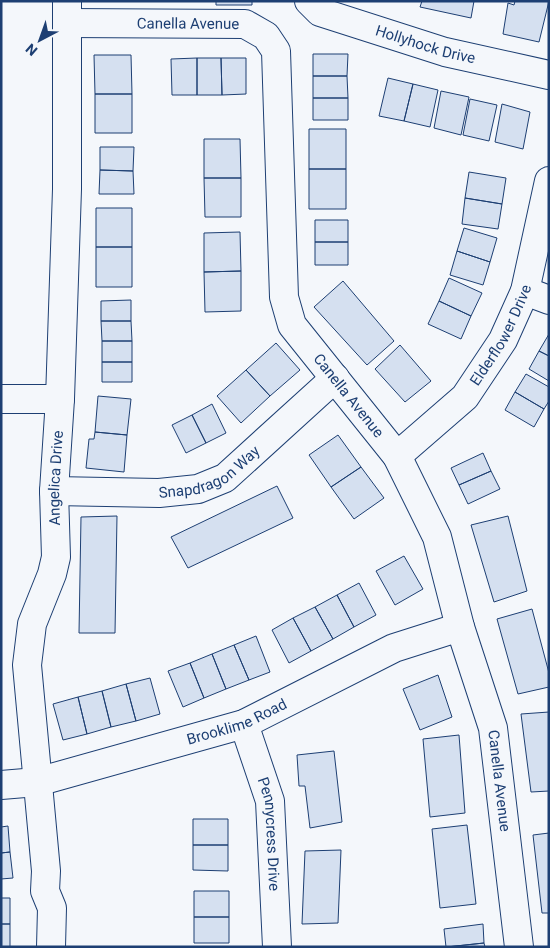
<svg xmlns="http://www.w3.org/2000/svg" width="550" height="948" font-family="Roboto,sans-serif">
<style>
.building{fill:#d5e0f0;stroke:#1d3f73}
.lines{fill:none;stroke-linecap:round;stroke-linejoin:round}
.minor-casing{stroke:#1d3f73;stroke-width:30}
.minor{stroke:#f4f7fb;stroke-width:28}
.labels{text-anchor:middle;stroke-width:4;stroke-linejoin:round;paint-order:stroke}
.street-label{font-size:15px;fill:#1d3f73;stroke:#f4f7fb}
</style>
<rect width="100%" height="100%" fill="#f4f7fb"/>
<path class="building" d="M216,1H252V5H216Z
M422,1H474L471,18L420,7Z
M515,1H549L539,42L503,34L508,3L514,5Z
M313,54H348L347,76H313Z
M94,55H131L132,94H95Z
M197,58V95H172L171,59Z
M197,58H221L222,95H197Z
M221,58H246V94L222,95Z
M313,76H347L348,98H313Z
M388,78L413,84L404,121L379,116Z
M413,84L438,90L430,127L404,121Z
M441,91L469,97L461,135L434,128Z
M95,94H132V133H95Z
M313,98H348V120H313Z
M470,99L497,105L489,141L463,135Z
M502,104L530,112L523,149L495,142Z
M309,129H346V169H309Z
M204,139H240L241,178H204Z
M100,147H134L133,171L100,170Z
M309,169H346V209H309Z
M100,170L133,171L134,194H99Z
M469,172L506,178L502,204L465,198Z
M204,178H241V217H205Z
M465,198L502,204L498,229L462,224Z
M96,208H132V247H96Z
M315,220H348V242H315Z
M464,228L497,238L490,262L457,251Z
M240,232L241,271L204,272V233Z
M315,242H348V265H315Z
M96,247H132V287H96Z
M457,251L490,262L483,285L450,275Z
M241,271V311L205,312L204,272Z
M449,278L482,293L471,316L439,301Z
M343,281L394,341L367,365L314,307Z
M131,300V321H101V301Z
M439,301L471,316L461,339L428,324Z
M101,321H131L132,341H102Z
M549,334V356L539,351Z
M102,341H132V362H102Z
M276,343L300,370L270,396L246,370Z
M400,345L431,381L405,402L375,369Z
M539,351L549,356V381L529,369Z
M102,362H132V382H102Z
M246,370L270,396L241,423L217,396Z
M526,374L549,387V401L544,409L515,392Z
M515,392L544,409L534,427L505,410Z
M98,396L131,399L127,435L95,432Z
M212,404L226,433L206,443L192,415Z
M192,415L206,443L186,453L172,425Z
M95,432L127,435L124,472L86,468L89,439H94Z
M338,435L361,467L331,487L309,455Z
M483,453L491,471L459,485L451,468Z
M361,467L384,498L354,519L331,487Z
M491,471L500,489L468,504L459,485Z
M277,486L293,518L188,568L171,537Z
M117,516L115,633H79L81,517Z
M508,516L527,591L494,602L471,525Z
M404,556L423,589L395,605L376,571Z
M359,583L376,615L354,627L337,595Z
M337,595L354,627L333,639L315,607Z
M315,607L333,639L311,651L293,618Z
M532,609L549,673V687L518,694L497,619Z
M293,618L311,651L289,663L272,630Z
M256,636L270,672L249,680L234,645Z
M234,645L249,680L226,689L212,654Z
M212,654L226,689L204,698L190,663Z
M190,663L204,698L183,707L168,671Z
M438,675L452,717L420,730L403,689Z
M150,678L160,714L136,721L126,684Z
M126,684L136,721L111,727L102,691Z
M102,691L111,727L87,734L78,697Z
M78,697L87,734L63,740L53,704Z
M549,712V791L531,792L521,714Z
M459,735L465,813L430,817L423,739Z
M334,751L342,822L310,828L305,786H299L297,755Z
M193,819H228V845H193Z
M467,825L476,904L440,908L432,829Z
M8,826L10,852L1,853V827Z
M549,833V913H542L533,835Z
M193,845H228V871L193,870Z
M341,850L338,923L302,924L305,851Z
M10,852L13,878L1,879V853Z
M194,891H229V917H194Z
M1,898H10V924H1Z
M194,917H229V943H194Z
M1,924H10V947H1Z
M483,924L484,943L446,947L444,929Z
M484,943L485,947H447Z"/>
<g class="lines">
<g class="minor-casing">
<g id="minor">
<path id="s1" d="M309,1L320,12L445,52L549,75"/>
<path id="s2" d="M67,23L245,24L266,36L276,51L284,297L292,325L397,456L437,537L460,627L493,728L519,947"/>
<path d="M525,291L549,300"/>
<path d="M1,399H60"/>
<path id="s3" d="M397,456L465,397L503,340L525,291L549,181"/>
<path id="s4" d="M54,491L159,493L198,489L225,478L335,378"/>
<path id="s5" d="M244,724L270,801L277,947"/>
<path id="s6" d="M1,785L37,782L244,724L394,648L460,627"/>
<path id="s7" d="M51,947L52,908L45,891L46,871L27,665L32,624L52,574L56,557L54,491L60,399L67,189V1"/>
</g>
</g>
<use href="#minor" class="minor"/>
</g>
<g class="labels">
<g class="street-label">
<text dy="5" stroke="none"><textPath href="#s2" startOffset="121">Canella Avenue</textPath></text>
<text dy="5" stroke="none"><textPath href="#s1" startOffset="126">Hollyhock Drive</textPath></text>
<text dy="5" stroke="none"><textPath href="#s3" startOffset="162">Elderflower Drive</textPath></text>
<text dy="5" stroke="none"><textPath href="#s2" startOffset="586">Canella Avenue</textPath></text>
<text dy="5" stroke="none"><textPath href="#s4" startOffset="161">Snapdragon Way</textPath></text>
<text dy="5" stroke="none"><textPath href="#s7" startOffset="476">Angelica Drive</textPath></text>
<text dy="5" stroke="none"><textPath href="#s6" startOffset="245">Brooklime Road</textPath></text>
<text dy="5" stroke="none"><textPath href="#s2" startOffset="1006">Canella Avenue</textPath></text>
<text dy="5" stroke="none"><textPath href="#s5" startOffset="114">Pennycress Drive</textPath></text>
</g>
</g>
<rect width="550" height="948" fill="none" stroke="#1d3f73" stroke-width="5"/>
<g transform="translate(40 40) rotate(221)" stroke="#f4f7fb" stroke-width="4" paint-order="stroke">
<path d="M0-4L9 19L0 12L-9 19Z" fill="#1d3f73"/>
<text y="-8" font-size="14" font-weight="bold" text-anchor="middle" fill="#1d3f73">N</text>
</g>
</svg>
